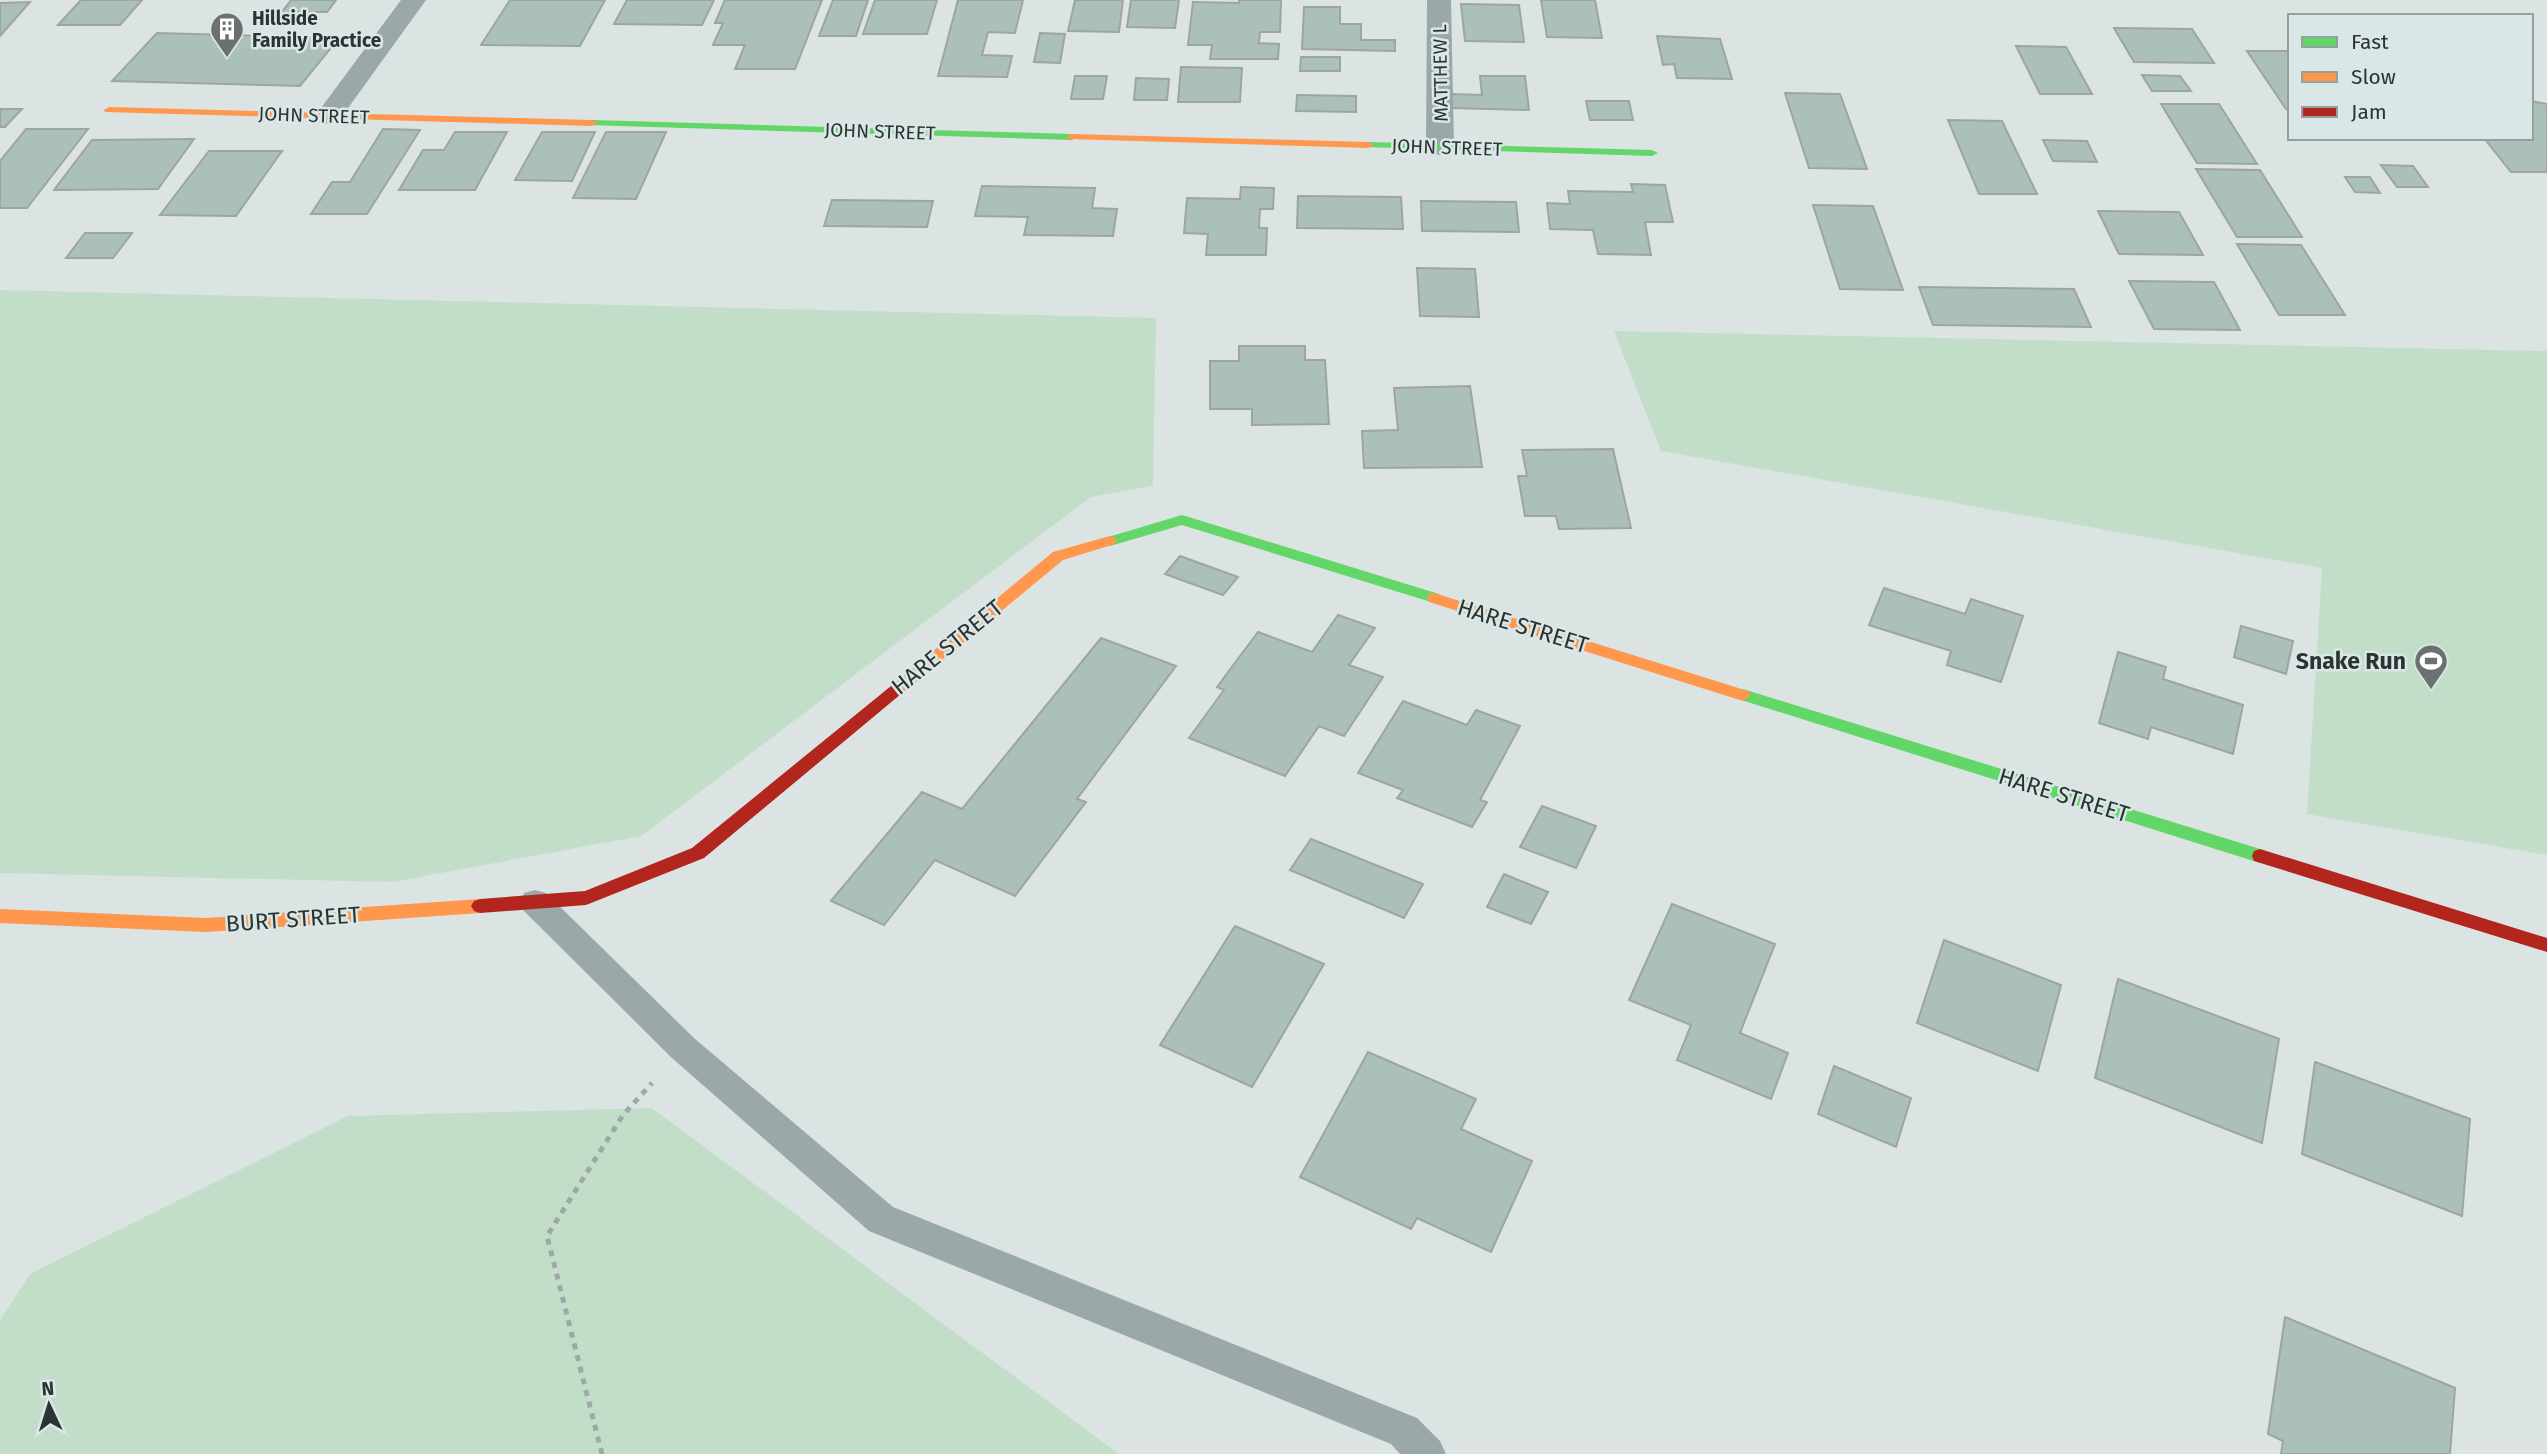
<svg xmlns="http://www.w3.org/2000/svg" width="2547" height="1454" font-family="'Fira Sans',sans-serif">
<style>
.green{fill:#c2dec8}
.building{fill:#acc0ba;stroke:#9ea4a3;stroke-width:2}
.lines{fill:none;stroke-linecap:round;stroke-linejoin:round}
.path{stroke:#9fa8a8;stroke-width:5;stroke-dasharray:6 6;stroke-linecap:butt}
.lane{fill:#9ba8aa;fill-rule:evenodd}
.street{fill:#9ba8aa;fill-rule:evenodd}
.fast{fill:#63d668;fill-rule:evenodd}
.slow{fill:#ff974d;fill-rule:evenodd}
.jam{fill:#b3261e;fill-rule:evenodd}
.labels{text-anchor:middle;stroke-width:5;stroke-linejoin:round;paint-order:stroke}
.far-poi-label{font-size:19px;font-weight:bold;fill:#2d3332;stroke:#d9e7e6;text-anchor:start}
.far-street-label{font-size:19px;fill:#2d3332;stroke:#d9e7e6}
.street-label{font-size:23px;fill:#2d3332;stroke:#d9e7e6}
.poi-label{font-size:23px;font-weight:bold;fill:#2d3332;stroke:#d9e7e6;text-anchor:end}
</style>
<rect width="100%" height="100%" fill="#dce4e3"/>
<path class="green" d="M0,290L1156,318L1153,486L1091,497L641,836L392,882L0,873Z
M1614,331L2547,351V855L2307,814L2322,568L1661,451Z
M652,1108L1119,1454H0V1321L30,1274L348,1116Z"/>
<path class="building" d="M81,0H142L120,25H58Z
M291,0H336L327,12H282Z
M510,0H605L580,46L481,45Z
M627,0H714L702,25L614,24Z
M725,0H822L795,69H735L745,45H713L723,23H715Z
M833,0H868L856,36H819Z
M875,0H937L927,34H863Z
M958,0H1023L1015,33L988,32L982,55L1012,56L1007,77L938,76Z
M1075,0H1123L1119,32L1068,31Z
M1131,0H1179L1175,28L1127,27Z
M1239,0H1281L1280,32H1260L1259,43L1279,44L1278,59H1210L1212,45H1188L1193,2L1239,3Z
M1541,0H1595L1602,38L1547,37Z
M30,2L0,36V3Z
M1461,4L1519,5L1524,42L1465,41Z
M1304,7H1340V24H1361V40H1395V51L1302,49Z
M2114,28L2192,29L2214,63L2134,62Z
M157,33L339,38L300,86L112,81Z
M1040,33L1065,34L1060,63L1034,62Z
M1657,36L1720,39L1732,79L1677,78L1674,64L1663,65Z
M2016,46L2066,47L2092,94H2040Z
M2247,51H2290V109H2286Z
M1301,57H1340V71H1300Z
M1181,67L1242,68L1240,102H1178Z
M2142,75L2180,76L2191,91H2152Z
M1075,76H1107L1103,99H1071Z
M1480,76H1525L1529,110L1452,108L1451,94L1482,95Z
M1136,78L1169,79L1167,100H1134Z
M1785,93L1840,94L1867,169L1809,168Z
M1297,95L1356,96V112L1296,111Z
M1586,101H1629L1633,120H1590Z
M2531,101L2547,104V172H2511L2484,138H2531Z
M2161,104H2219L2257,164L2197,163Z
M0,109H22L5,127H0Z
M1948,120L2002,121L2037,194H1979Z
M26,129H88L27,208H0V161Z
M383,129L420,130L367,214H311L332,182H350Z
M455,132H507L475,190H399L423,150H444Z
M542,132H595L572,181L515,180Z
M606,132H666L636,199L573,198Z
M194,139L158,189L54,190L92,140Z
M2043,140L2087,141L2097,162L2053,161Z
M209,151H282L236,216L160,215Z
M2381,165L2413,166L2428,187H2397Z
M2196,169L2260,170L2302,237H2237Z
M2345,177H2370L2380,193L2355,192Z
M1631,184L1665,185L1673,222H1645L1651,255L1598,254L1593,230L1550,229L1547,203L1570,204L1568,191L1633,192Z
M982,186L1095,188L1092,208L1117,209L1113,236L1024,235L1028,217L975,216Z
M1241,187L1274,188L1273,209H1260L1259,228H1267L1266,255H1206L1208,234L1184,233L1187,198L1240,199Z
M1298,196L1401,197L1403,229L1297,228Z
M832,200L933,201L927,227L824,226Z
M1421,201L1516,202L1519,232L1422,231Z
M1813,205L1873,206L1903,290L1840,289Z
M2098,211L2179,212L2203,255L2119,254Z
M85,233H132L113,258H66Z
M2237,244L2301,245L2345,315H2279Z
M1417,268L1475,269L1479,317L1420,316Z
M2129,281L2214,282L2240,330L2154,329Z
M1919,287L2074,289L2091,327L1933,325Z
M1239,346H1305V360H1325L1329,424L1252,425V409H1210V361H1239Z
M1470,386L1482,467L1364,468L1362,431L1398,430L1394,388Z
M1613,449L1631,528L1559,529L1556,516H1525L1518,476H1527L1522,450Z
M1180,556L1238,577L1223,595L1165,574Z
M1884,588L1965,614L1971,599L2023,616L2001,682L1947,665L1951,651L1869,625Z
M1338,615L1375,628L1349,665L1383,677L1344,736L1319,726L1285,776L1189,738L1224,690L1217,687L1258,632L1312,652Z
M2241,626L2293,641L2286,674L2234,657Z
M1101,638L1176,666L1077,799L1086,802L1015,896L935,860L884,925L831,901L922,792L962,809Z
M2118,652L2166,667L2163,679L2243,705L2233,754L2151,727L2148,739L2099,723Z
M1403,701L1467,725L1476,710L1520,726L1480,800L1487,802L1472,827L1397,798L1403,790L1358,773Z
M1542,806L1596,826L1576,868L1520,847Z
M1311,839L1423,884L1404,918L1290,870Z
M1504,874L1548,892L1531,924L1487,907Z
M1672,904L1775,944L1740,1033L1788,1053L1771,1099L1677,1060L1691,1025L1629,1000Z
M1235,926L1324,964L1252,1087L1160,1045Z
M1944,940L2061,985L2038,1071L1917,1023Z
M2118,979L2279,1039L2262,1143L2095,1078Z
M1368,1052L1476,1099L1461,1129L1532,1161L1491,1252L1417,1218L1411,1229L1300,1177Z
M2315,1062L2470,1119L2462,1216L2302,1154Z
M1834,1066L1911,1098L1896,1147L1818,1114Z
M2285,1317L2455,1388L2450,1454H2281L2283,1441L2268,1434Z"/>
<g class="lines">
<path class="path" d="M602,1454L547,1236L623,1115L652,1083"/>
<path class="lane" d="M535,890L546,893L694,1038L893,1207L1417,1418L1440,1441L1446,1454H1400L1391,1444L869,1231L672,1058L524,911L520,902L524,893Z"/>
<path class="street" d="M401,0H426L338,122L328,124L318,122L315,116Z
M1427,0H1451L1454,147L1450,153L1440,155L1430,153L1426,147Z"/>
<path class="fast" d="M592,120L1072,134L1078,137L1072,140L588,125L586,123Z
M1368,142L1652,150L1658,153L1652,156L1364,147V143Z
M1182,515L1439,594L1441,598L1434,603L1182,525L1110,546L1103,541L1105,538Z
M1743,689L2260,849L2266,851L2268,856L2266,861L2260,863L1738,699L1735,695L1738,691Z"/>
<path class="slow" d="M109,107L592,120L598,123L592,126L105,112L104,110Z
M1072,134L1368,142L1374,145L1368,148L1068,139L1066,137Z
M1110,536L1115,538L1117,541L1115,544L1063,560L901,694H891L888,690L891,686L1053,552Z
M1434,593L1748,691L1751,695L1743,701L1429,602L1427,598L1429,594Z
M480,899L486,901L489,906L486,911L480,913L206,932L0,923V909L206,918Z"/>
<path class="jam" d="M896,684L904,690L901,694L704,858L586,905L480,913L474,911L471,906L474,901L480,899L585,891L692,848L891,686Z
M2260,849L2547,938V952L2254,861L2252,856L2254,851Z"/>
</g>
<defs>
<g id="building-pin" transform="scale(1.75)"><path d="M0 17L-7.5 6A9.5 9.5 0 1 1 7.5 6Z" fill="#6a7170" stroke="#d9e7e6"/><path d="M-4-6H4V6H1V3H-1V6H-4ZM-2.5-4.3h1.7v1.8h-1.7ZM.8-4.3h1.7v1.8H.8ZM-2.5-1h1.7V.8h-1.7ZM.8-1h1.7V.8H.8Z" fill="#fff"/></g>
<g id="stadium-pin" transform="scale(1.75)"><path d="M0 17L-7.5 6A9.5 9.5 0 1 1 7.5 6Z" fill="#6a7170" stroke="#d9e7e6"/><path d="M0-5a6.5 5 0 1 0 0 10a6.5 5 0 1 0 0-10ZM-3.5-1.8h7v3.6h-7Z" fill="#fff"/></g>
</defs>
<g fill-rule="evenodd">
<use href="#building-pin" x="227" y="29"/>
<use href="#stadium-pin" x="2431" y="661"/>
</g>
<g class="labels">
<g class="far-poi-label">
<text x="252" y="25">Hillside<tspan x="252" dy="22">Family Practice</tspan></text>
</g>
<g class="far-street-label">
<text transform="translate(1440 73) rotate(-91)" y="7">MATTHEW L</text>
<text transform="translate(314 115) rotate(2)" y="7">JOHN STREET</text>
<text transform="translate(880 131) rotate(2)" y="7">JOHN STREET</text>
<text transform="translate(1447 147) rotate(2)" y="7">JOHN STREET</text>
</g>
<g class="street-label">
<text transform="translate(1523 626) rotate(17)" y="8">HARE STREET</text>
<text transform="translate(947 647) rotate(-39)" y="8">HARE STREET</text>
<text transform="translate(2064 795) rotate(17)" y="8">HARE STREET</text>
<text transform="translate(293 919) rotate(-4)" y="8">BURT STREET</text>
</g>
<g class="poi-label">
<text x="2406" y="669">Snake Run</text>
</g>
</g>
<rect x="2288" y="14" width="245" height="126" fill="#d9e7e6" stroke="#949f9e" stroke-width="2"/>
<rect x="2302" y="37" width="35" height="10" fill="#63d668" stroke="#949f9e" stroke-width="2"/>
<text x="2351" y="49" font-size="21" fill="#2d3332">Fast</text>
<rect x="2302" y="72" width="35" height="10" fill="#ff974d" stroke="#949f9e" stroke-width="2"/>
<text x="2351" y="84" font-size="21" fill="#2d3332">Slow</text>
<rect x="2302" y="107" width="35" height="10" fill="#b3261e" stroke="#949f9e" stroke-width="2"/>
<text x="2351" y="119" font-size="21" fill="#2d3332">Jam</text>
<g transform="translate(49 1405) rotate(356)" stroke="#d9e7e6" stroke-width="5" paint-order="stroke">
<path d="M0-5L12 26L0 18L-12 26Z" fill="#2d3332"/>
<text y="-10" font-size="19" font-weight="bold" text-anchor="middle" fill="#2d3332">N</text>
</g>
</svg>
